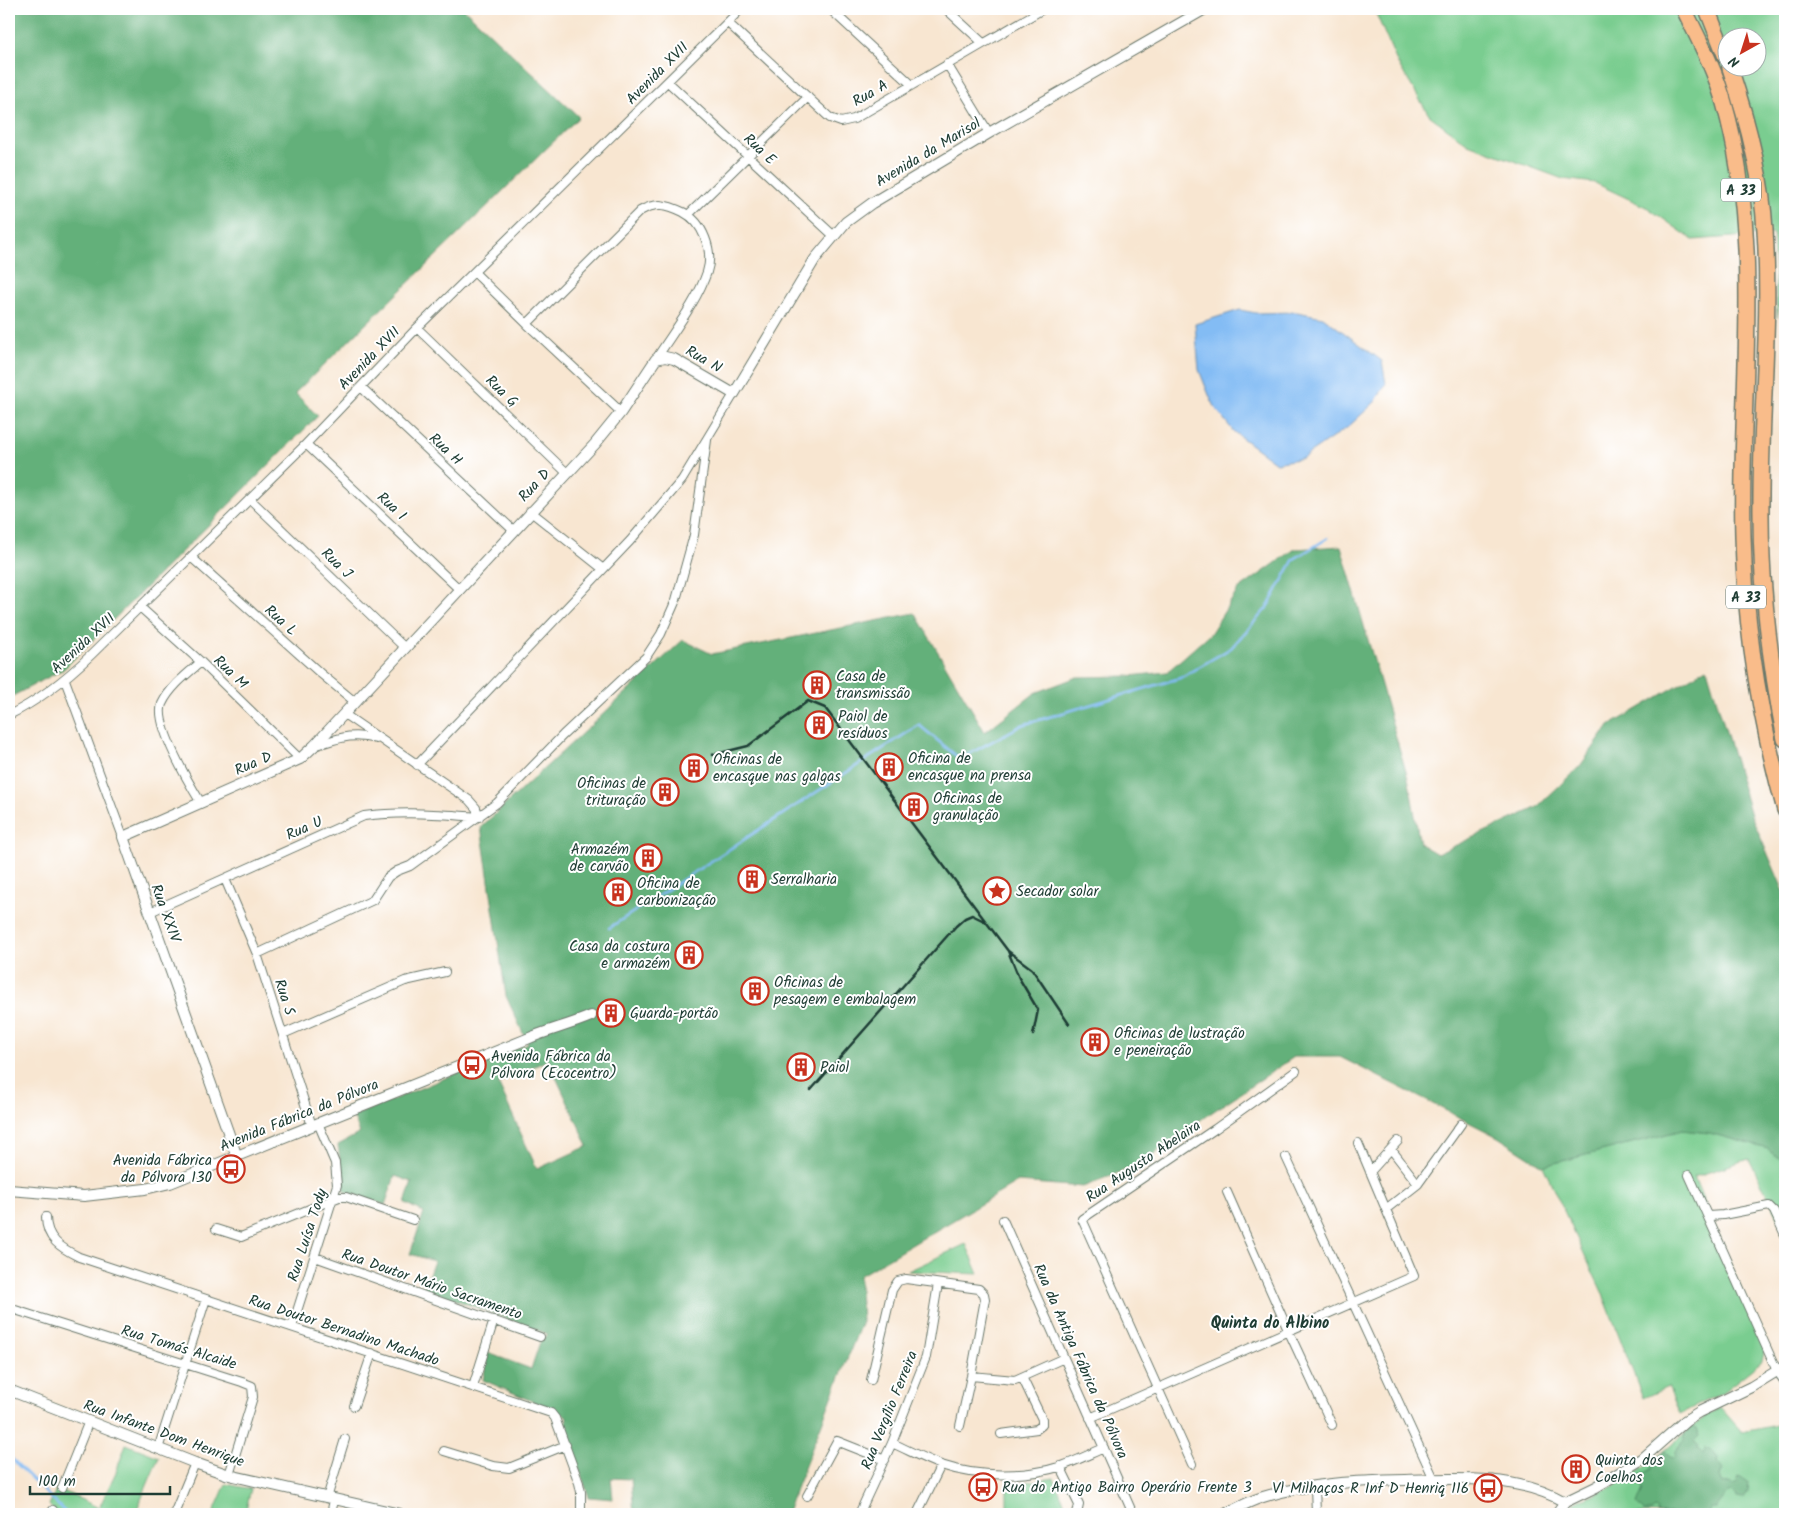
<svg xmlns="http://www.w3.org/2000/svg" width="1794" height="1523" font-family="Kalam,sans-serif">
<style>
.green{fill:#7acd90;stroke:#4c8562;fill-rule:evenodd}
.forest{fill:#63b07a;stroke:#417657;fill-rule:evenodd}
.water{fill:#83bcf4;stroke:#517c94}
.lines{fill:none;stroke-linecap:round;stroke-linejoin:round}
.stream{stroke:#83bcf4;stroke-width:2.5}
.minor-casing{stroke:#6b786b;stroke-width:10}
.tertiary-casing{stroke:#6b786b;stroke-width:12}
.motorway-casing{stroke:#6b786b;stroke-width:18}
.minor{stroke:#fff;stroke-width:8}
.tertiary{stroke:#fff;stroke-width:10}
.motorway{stroke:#f9bc8a;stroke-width:15}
.rail{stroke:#1f3d34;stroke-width:2.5}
.labels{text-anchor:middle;stroke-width:4;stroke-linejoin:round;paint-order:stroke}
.shield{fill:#fff;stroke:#627771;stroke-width:1}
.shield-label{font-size:14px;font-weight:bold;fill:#1f3d34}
.street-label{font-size:15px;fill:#1f3d34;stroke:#fff}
.poi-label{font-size:15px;fill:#1f3d34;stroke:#fff;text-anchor:start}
.neighbourhood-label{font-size:16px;font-weight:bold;fill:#1f3d34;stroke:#fff}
</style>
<rect width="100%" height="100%" fill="#fff"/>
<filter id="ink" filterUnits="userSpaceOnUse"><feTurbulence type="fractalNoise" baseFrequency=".02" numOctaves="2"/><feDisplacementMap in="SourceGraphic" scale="10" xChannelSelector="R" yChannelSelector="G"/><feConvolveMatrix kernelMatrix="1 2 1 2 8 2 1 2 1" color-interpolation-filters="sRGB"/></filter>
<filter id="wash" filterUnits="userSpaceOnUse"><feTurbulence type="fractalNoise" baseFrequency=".0096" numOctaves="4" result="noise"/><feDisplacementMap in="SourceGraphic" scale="20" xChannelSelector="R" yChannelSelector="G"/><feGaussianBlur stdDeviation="1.12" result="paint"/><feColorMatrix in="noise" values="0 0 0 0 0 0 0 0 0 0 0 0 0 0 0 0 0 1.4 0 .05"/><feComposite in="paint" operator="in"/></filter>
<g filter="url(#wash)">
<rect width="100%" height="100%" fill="#f8e6d1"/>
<path class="green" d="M1374,9H1785V270L1777,318L1773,234L1693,240L1648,208L1595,183L1563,179L1468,144L1429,115L1397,62ZM1726,38H1756V68H1726Z
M1682,1130L1710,1133L1768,1149L1785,1163V1231L1749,1159L1694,1177L1765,1349L1762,1361L1723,1392L1680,1414L1668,1387L1643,1398L1603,1294L1543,1166Z
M966,1244L979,1274L908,1271Z
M1720,1407L1742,1432L1777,1425L1781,1429L1785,1425V1514H1562C1577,1497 1599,1494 1619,1483C1657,1464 1683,1429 1720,1407Z
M126,1444L159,1457L135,1514H57L49,1505L57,1488L99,1508L116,1472Z
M1054,1478L1067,1509L1007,1513V1485Z
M226,1484L251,1489L245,1514H213Z"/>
<path class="forest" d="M9,9H464L579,117L295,393L318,416L64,669L9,698Z
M1341,546L1409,782L1420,844L1437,854L1536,808L1580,766L1609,726L1707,668L1751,815L1785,894V1163L1768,1149L1710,1133L1682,1130L1543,1166L1498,1137L1340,1057H1294L1196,1123L1140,1164L1083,1187L1018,1182L859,1276L862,1321L786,1514H634L631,1479L611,1478L613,1499L589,1497L566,1432L567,1416L483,1380L488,1353L531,1369L540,1342L548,1334L424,1288L434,1261L410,1254L424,1213L405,1203L412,1182L395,1176L385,1205L344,1191L338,1145L360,1133L353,1116L528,1044L506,996L481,827L683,640L712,654L915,613L985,732L1035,693L1077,677L1130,676L1167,672L1210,634L1238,590L1295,549ZM548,1060L588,1146L537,1169L498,1083Z
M1692,1426L1696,1429L1699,1436L1694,1441L1698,1445V1449L1703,1454L1706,1448L1712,1451L1718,1458L1717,1462L1723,1470L1719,1477L1722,1484L1729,1483L1733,1485L1737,1483L1739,1476L1742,1477L1748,1482L1747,1492L1743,1499L1737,1498L1736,1495L1732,1492L1727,1494L1716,1508H1711L1708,1513L1704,1514H1657L1658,1511L1655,1509L1651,1512H1644L1637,1504L1643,1489L1641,1486H1638L1637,1480L1640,1475L1651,1469L1652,1463L1665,1451L1671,1459L1675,1457V1451L1684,1440V1434Z"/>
<path class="water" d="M1240,310L1256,313L1297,312L1323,317L1382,361L1386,384L1375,402L1348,427L1303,458L1276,463L1234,432L1213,405L1199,370L1195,324Z"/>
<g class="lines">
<path class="stream" d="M609,928L919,725L960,759L1022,725L1180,678L1231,648L1267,608L1294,559L1328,538
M9,1456L67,1514"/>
</g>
</g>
<g filter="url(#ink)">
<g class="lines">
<g class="minor-casing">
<path id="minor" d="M830,9L912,85
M946,9L983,43
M728,23L830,118L841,122L854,119L1043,9
M947,64L989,133
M668,82L834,236
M688,215L808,97
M474,272L527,324L621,412
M527,324L640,211C657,202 666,204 683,212C703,222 714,251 707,272C697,302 673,332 656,359
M417,328L567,473
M361,387L513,530
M306,444L459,589
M250,499L405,648
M530,511L603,569
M191,557L320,673L355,702
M140,607L201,662L300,759
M65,680L123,837
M344,714L469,800L476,808L479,817
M9,715C40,700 67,678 92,654L306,444L417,328L741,9
M314,746C338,739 350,732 376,739
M417,765L630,541L682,480L734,394
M201,803C190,785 154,724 162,704C170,687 187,674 201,662
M225,879L257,954L312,1126
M150,912L364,816C403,811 441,814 479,817
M257,954L373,900L388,877L397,871L410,866L497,803L563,735L646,657L661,634L676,600L694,535L707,440
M283,1034L405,981L445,972
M1391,1149L1418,1184
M1286,1157L1434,1479
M1370,1172L1398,1141
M1689,1175L1777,1371L1785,1382
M1227,1192L1288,1330L1332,1425
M1386,1209L1418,1184L1461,1124
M1708,1216L1723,1215L1769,1206L1774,1211L1785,1235
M46,1217C46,1239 61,1248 79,1257L551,1413L555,1418L579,1483L581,1492V1514
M1003,1220L1133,1514
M216,1229L241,1237L339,1197H346L413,1220
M315,1257L540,1337
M9,1308L242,1382L252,1386L253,1397L229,1475
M292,1327L337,1185L335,1163L318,1123
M971,1376L1015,1380L1064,1358
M871,1380L892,1290L898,1281L906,1279L979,1289L984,1294L985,1299L971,1376L960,1426
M473,1387L494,1320
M354,1406L372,1353
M1090,1418L1414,1276L1358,1143
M1001,1434L1037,1429L1042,1425V1419L1022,1377
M892,1443C908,1450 924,1459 941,1465C977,1477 1025,1478 1062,1466C1076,1461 1090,1454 1104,1448
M158,1449L206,1299
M444,1451L493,1466L509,1468L566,1445
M1192,1464L1082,1219L1215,1129L1296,1071
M1060,1466L1079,1505L1077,1514
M1315,1486L1316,1514
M62,1488L89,1421
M807,1496L837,1441L885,1460
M327,1498L345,1439
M51,1514L53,1510
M174,1514L195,1463
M331,1514L334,1500
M859,1514L892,1443L926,1357L938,1284
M917,1514L941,1465"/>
</g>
<g class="tertiary-casing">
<path id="tertiary" d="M237,1157L123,837L300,759L314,746L595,444L621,412L656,359L665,357L674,359L734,394L815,259L846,222L872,203L989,133L1205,9
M9,1190L84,1196L145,1189L170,1183L527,1039C548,1030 570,1025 591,1016
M9,1390L195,1463L229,1475L400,1514
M1225,1514C1237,1508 1250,1501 1263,1497C1310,1483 1357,1481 1406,1480C1459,1478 1517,1475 1565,1502
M1556,1514L1565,1502L1596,1487L1642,1459L1686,1420L1699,1412L1751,1387L1785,1366"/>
</g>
<g class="motorway-casing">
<path id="motorway" d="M1684,9C1699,40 1715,70 1724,103C1764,241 1739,394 1743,536C1745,629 1760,720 1785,810
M1707,9L1726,57
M1730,68C1747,119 1762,175 1765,230C1771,325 1760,419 1761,514C1761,590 1770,664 1785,739"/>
</g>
<use href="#minor" class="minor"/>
<use href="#tertiary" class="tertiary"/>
<use href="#motorway" class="motorway"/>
<path class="rail" d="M712,755L748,746L808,701L825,708L1008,951L1019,978L1038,1010L1033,1035
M1008,951L1032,969L1069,1024
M811,1090L956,926L965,918L972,915L984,921"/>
</g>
</g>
<defs>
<g id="building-ring" transform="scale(1.4375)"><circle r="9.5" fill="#fff" stroke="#c8321e" stroke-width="1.5"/><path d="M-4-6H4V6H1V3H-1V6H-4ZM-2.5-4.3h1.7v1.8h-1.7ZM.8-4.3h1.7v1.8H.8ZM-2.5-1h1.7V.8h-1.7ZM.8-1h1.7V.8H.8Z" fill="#c8321e"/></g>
<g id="sight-ring" transform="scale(1.4375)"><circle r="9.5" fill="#fff" stroke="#c8321e" stroke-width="1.5"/><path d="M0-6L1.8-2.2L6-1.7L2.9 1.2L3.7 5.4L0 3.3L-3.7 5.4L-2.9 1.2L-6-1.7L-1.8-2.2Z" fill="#c8321e"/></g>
<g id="bus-ring" transform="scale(1.4375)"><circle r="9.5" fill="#fff" stroke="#c8321e" stroke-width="1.5"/><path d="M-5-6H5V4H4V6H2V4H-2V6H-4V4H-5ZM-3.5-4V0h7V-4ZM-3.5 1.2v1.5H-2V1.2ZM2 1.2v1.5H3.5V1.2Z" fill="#c8321e"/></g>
</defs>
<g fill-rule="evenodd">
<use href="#building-ring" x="817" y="685"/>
<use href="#building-ring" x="819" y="725"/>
<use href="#building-ring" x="889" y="767"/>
<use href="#building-ring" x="694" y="768"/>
<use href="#building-ring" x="665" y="792"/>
<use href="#building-ring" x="914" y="807"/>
<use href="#building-ring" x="648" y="858"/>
<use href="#building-ring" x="752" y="879"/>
<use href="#sight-ring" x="997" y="891"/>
<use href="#building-ring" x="618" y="892"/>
<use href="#building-ring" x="689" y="955"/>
<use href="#building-ring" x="755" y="991"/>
<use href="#building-ring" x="611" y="1013"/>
<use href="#building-ring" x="1095" y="1042"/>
<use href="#bus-ring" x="472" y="1065"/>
<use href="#building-ring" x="801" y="1067"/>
<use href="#bus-ring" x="231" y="1169"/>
<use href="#building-ring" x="1576" y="1469"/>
<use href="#bus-ring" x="983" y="1487"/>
<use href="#bus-ring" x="1488" y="1488"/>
</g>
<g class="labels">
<g class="shield">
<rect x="1721" y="178.5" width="40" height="23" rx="4"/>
<rect x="1726" y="585.5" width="40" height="23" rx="4"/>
</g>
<g class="shield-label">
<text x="1741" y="195">A 33</text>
<text x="1746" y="602">A 33</text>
</g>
<g class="street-label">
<text transform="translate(657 73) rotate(-45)" y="5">Avenida XVII</text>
<text transform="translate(870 93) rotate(-30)" y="5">Rua A</text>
<text transform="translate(760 149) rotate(43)" y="5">Rua E</text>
<text transform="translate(928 152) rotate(-31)" y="5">Avenida da Marisol</text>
<text transform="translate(369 358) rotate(-46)" y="5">Avenida XVII</text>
<text transform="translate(704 359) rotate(30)" y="5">Rua N</text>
<text transform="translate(502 391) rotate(44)" y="5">Rua G</text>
<text transform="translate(446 449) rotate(43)" y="5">Rua H</text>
<text transform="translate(534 485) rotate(-47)" y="5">Rua D</text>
<text transform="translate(392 506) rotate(43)" y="5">Rua I</text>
<text transform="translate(337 563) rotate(44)" y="5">Rua J</text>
<text transform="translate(281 620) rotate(42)" y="5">Rua L</text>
<text transform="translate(83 643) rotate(-43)" y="5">Avenida XVII</text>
<text transform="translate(231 672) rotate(44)" y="5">Rua M</text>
<text transform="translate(253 763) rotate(-24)" y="5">Rua D</text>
<text transform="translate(304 828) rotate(-24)" y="5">Rua U</text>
<text transform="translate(166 913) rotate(70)" y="5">Rua XXIV</text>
<text transform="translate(285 997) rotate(72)" y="5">Rua S</text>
<text transform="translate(299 1115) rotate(-22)" y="5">Avenida Fábrica da Pólvora</text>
<text transform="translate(1143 1161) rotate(-34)" y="5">Rua Augusto Abelaira</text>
<text transform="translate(307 1235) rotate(-72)" y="5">Rua Luísa Tody</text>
<text transform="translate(432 1284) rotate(19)" y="5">Rua Doutor Mário Sacramento</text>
<text transform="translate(344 1330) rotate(18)" y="5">Rua Doutor Bernadino Machado</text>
<text transform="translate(179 1347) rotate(17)" y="5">Rua Tomás Alcaide</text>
<text transform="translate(1081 1361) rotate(66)" y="5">Rua da Antiga Fábrica da Pólvora</text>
<text transform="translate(889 1410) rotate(-68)" y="5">Rua Vergílio Ferreira</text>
<text transform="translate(164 1433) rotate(20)" y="5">Rua Infante Dom Henrique</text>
</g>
<g class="poi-label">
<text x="836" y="681">Casa de<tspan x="836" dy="17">transmissão</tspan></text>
<text x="838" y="721">Paiol de<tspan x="838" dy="17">resíduos</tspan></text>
<text x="908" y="763">Oficina de<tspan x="908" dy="17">encasque na prensa</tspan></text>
<text x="713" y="764">Oficinas de<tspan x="713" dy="17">encasque nas galgas</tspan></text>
<text x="646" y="788" text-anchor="end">Oficinas de<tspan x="646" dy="17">trituração</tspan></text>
<text x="933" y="803">Oficinas de<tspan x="933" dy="17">granulação</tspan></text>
<text x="629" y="854" text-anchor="end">Armazém<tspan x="629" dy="17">de carvão</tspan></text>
<text x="771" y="884">Serralharia</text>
<text x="637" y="888">Oficina de<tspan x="637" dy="17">carbonização</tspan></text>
<text x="1016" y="896">Secador solar</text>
<text x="670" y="951" text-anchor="end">Casa da costura<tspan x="670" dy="17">e armazém</tspan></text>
<text x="774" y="987">Oficinas de<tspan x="774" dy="17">pesagem e embalagem</tspan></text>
<text x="630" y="1018">Guarda-portão</text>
<text x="1114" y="1038">Oficinas de lustração<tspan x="1114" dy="17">e peneiração</tspan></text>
<text x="491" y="1061">Avenida Fábrica da<tspan x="491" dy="17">Pólvora (Ecocentro)</tspan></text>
<text x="820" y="1072">Paiol</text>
<text x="212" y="1165" text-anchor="end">Avenida Fábrica<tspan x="212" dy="17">da Pólvora 130</tspan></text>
<text x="1595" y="1465">Quinta dos<tspan x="1595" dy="17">Coelhos</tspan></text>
<text x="1002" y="1492">Rua do Antigo Bairro Operário Frente 3</text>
<text x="1469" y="1493" text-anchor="end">Vl Milhaços R Inf D Henriq 116</text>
</g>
<g class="neighbourhood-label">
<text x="1270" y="1328">Quinta do Albino</text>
</g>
</g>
<rect width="1794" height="1523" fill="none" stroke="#fff" stroke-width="30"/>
<g transform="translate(1742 52) rotate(219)"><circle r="24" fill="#ffffff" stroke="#a5b1ae"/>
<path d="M0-4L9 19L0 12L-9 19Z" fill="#c8321e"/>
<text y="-8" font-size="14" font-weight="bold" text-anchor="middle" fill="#1f3d34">N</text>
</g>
<path d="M30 1486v8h140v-8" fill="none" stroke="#1f3d34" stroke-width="2.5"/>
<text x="38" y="1486" font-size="15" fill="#1f3d34" stroke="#ffffff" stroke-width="4" paint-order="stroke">100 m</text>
</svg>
